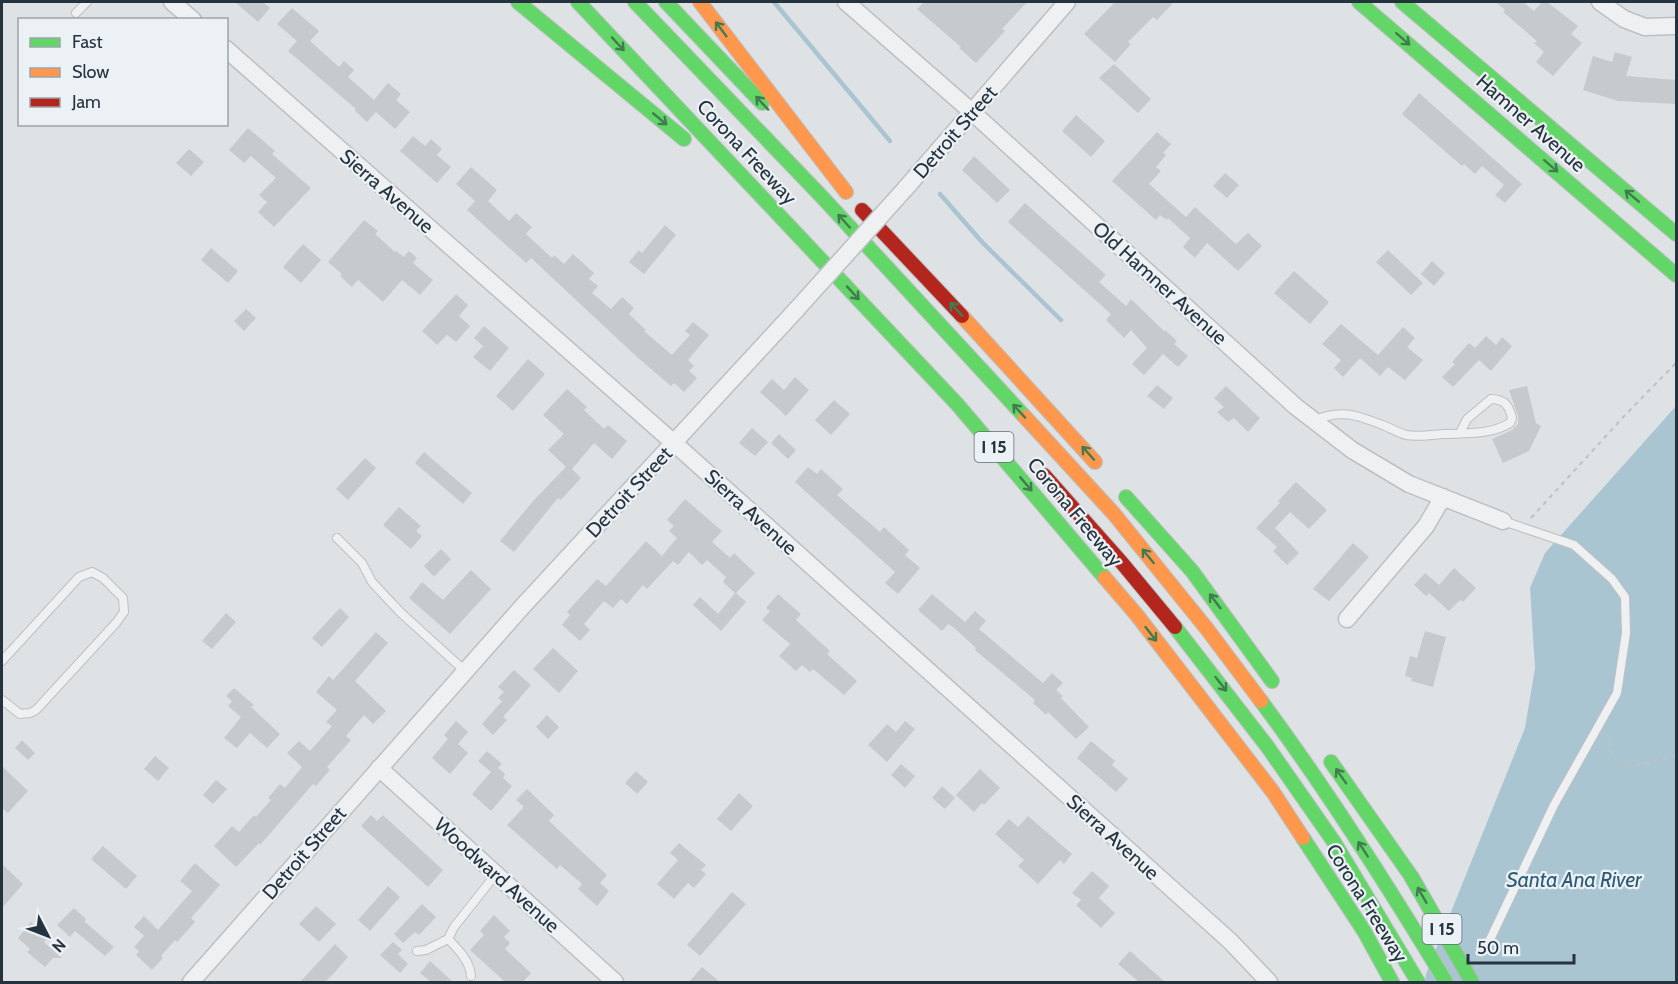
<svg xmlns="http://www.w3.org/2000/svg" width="1678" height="984" font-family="Cabin,sans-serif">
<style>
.water{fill:#aac5d2}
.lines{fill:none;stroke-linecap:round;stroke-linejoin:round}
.stream{stroke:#aac5d2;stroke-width:4.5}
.building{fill:#c7cacc}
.lane-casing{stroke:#bdc0c2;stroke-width:10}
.street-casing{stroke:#bdc0c2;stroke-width:19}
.fast-casing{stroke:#bbbfc2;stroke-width:16}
.slow-casing{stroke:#bbbfc2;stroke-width:16}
.jam-casing{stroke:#bbbfc2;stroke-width:16}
.path{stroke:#bec2c5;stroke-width:2;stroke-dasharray:4.5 4.5;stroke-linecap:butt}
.lane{stroke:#eef0f2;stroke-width:8}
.street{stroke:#eef0f2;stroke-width:16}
.fast{stroke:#63d668;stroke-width:14}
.slow{stroke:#ff974d;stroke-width:14}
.jam{stroke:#b3261e;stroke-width:14}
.street-bridge-casing{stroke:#bdc0c2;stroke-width:19;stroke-linecap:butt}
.fast-bridge-casing{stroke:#b1b6b9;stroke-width:16;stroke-linecap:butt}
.street-bridge{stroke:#eef0f2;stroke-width:16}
.fast-bridge{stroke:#63d668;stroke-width:14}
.oneway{stroke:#417c51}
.labels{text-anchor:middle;stroke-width:4.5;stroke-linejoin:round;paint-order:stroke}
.shield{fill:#ecf1f5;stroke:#616c76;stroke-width:1.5}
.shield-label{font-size:18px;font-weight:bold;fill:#25333f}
.street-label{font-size:20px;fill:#25333f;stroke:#ecf1f5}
.water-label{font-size:21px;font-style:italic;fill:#2d5a75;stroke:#ecf1f5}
</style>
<rect width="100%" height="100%" fill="#dfe2e4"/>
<path class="water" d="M1676,406V982H1425L1426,974L1525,728L1535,668L1530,588L1545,553Z"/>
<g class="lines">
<path class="stream" d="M774,2L890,141
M940,194L982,242L1061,320"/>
</g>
<path class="building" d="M235,2H263L270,8L258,22Z
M924,2H1027L1002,29L1005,31L976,63L959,48L961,47L917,9Z
M1115,2H1174L1157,20L1153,17L1128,42L1131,44L1115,62L1084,34Z
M1496,2H1523L1534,11L1542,2H1547L1578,26L1571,34L1582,43L1553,76L1536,62L1544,52L1534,43L1537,41L1503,12L1505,10Z
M292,8L319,31L310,41L339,67L344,61L354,70L348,77L374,100L388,83L401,94L396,100L410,112L395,129L376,112L367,122L355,111L356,109L288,51L297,41L277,24Z
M1615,52L1632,57L1626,76L1677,80L1676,104L1618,101L1583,90L1593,56L1612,62Z
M1114,64L1151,99L1138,113L1099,78Z
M1419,93L1522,184L1505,203L1495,195L1504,185L1482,166L1475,174L1464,164L1462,166L1402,114Z
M1076,115L1105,141L1091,157L1062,131Z
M248,128L275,151L272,154L311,188L274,227L258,212L267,202L259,195L276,178L251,156L244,163L229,150Z
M1157,132L1171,144L1163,153L1166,155L1156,167L1161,171L1149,184L1186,217L1195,207L1236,244L1248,233L1262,246L1238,271L1207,243L1195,258L1183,247L1190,238L1168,218L1167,220L1160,215L1156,220L1112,181Z
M413,136L425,146L431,139L442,149L437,155L451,167L437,183L400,151Z
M189,149L204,162L191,176L176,163Z
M974,156L1010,190L997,203L962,170Z
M471,167L497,190L488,201L509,221L516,213L532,227L526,234L552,258L554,255L564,264L573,254L594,273L589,279L598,286L592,293L611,309L622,297L634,308L629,314L646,330L644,331L672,355L690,335L685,331L693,322L709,335L688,360L694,366L689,371L697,378L684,392L674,383L671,386L637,357L531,258L526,263L467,210L475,201L456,184Z
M1225,173L1239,185L1227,198L1213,186Z
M1025,203L1106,275L1099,282L1126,306L1131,299L1164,331L1165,330L1177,341L1174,344L1188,356L1178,367L1163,354L1144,375L1132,364L1147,348L1131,330L1124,338L1106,320L1111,314L1008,222Z
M364,220L378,231L375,234L395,252L396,251L404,257L409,251L417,258L413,263L433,280L420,295L402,280L383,302L358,280L352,287L340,276L342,274L328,262Z
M665,225L676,235L644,274L629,262L639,250L642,253Z
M303,244L321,260L301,283L283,267Z
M211,248L238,271L228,283L201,260Z
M1388,250L1423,283L1411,295L1376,262Z
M1432,261L1445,273L1434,286L1421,274Z
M1294,271L1329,302L1310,324L1274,293Z
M456,294L468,305L459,316L470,326L456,342L447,335L437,345L422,331Z
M246,309L256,318L244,331L234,321Z
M1341,324L1378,355L1403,327L1415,338L1407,347L1423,360L1405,380L1388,367L1380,376L1360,358L1343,377L1334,368L1341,360L1322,344Z
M484,326L509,348L490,371L473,357L483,346L474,338Z
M1486,336L1496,345L1502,337L1512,346L1491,371L1479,360L1453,387L1442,377L1455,364L1452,362L1469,343L1475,348Z
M528,359L545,374L513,411L496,396Z
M795,377L809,390L786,416L760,392L772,379L784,390Z
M1157,385L1173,398L1164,409L1147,396Z
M1226,386L1260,418L1248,432L1234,418L1228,422L1217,412L1224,407L1214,398Z
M1527,386L1536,423L1541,426L1529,451L1503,463L1492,439L1512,430L1518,424V416L1509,390Z
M567,389L587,407L584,410L604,429L608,425L627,441L612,459L594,443L572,469L581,478L561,500L558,498L514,552L500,541L534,500L566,467L548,450L564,434L543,415Z
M834,400L850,414L831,435L815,420Z
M752,428L768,442L755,456L739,443Z
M779,434L796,450L788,459L771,443Z
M424,452L472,493L463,504L415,463Z
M365,458L376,468L348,500L336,489Z
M808,467L817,474L821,469L843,489L837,495L880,532L884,527L909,550L905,555L920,568L898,594L885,583L895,572L795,482Z
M1296,482L1327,510L1309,529L1290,512L1275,528L1299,553L1287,565L1273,551L1277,547L1256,528L1280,503L1278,501Z
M685,499L722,531L712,542L730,558L734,553L755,573L736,593L746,602L721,631L693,605L700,597L718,614L735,593L723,582L726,577L707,560L702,565L689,552L678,565L673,561L647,589L643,585L627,604L621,599L613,608L604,601L584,624L590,630L580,641L562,625L570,615L567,612L597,579L606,586L646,541L662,556L677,538L669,531L674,526L667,520Z
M399,507L421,526L416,531L422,536L411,549L383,525Z
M1353,543L1369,557L1329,601L1313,589Z
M441,549L451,559L434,577L424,566Z
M1454,568L1476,588L1463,602L1460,600L1449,611L1429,593L1426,596L1414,585L1425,573L1439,585Z
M471,570L491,589L450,634L409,598L422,582L443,600Z
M778,594L801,614L796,620L830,651L827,654L857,681L844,695L813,669L810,672L802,665L796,671L779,656L790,644L762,620L770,611L766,608Z
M932,594L965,622L975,611L986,621L979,629L1043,683L1052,673L1063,683L1056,690L1063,696L1061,698L1089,727L1076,739L1048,712L1046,715L1033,703L1035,700L975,650L976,648L953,627L948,624L942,631L918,610Z
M340,608L349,617L322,647L312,638Z
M226,613L236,622L212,649L202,641Z
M1425,631L1446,637L1433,687L1411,681L1412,678L1405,676L1410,656L1417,658Z
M376,632L388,643L355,681L386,711L373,724L364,715L346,736L351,740L327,767L330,770L316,786L313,784L260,845L259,843L236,867L214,846L232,826L239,832L254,815L256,817L271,800L268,798L280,784L285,788L302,767L287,753L299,741L310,751L332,726L326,722L337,710L316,692L329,676L333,680Z
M553,648L578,671L559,693L533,669Z
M514,670L531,685L503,717L507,720L493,735L482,724L502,701L498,698L504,692L498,687Z
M234,688L254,705L251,707L280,734L267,748L250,733L237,748L224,738L241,717L228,706L232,701L226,696Z
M547,715L559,727L548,739L536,727Z
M456,721L468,732L458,744L468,753L450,774L432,758L448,739L444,735Z
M905,721L915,729L887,762L868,745L887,724L896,732Z
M22,740L35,753L28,760L15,748Z
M1091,741L1115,761L1112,765L1128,779L1116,792L1077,758Z
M487,751L502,764L498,768L505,774L503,778L512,786L491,811L472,794L491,772L478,761Z
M155,756L169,768L158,781L144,769Z
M901,764L915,776L905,788L891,775Z
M2,766L28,791L8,813L2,808Z
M980,769L1000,788L984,805L982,803L974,812L956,795Z
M636,771L648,782L637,794L625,783Z
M216,780L227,789L213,804L203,795Z
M942,786L955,798L945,809L932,798Z
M527,789L554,815L549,821L607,875L600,883L609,891L597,906L578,889L582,884L560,865L557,869L507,825L524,807L516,800Z
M739,793L753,806L731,831L717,819Z
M371,815L377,821L383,815L443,870L428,887L361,826Z
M1028,816L1072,854L1064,864L1060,860L1038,884L1018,866L1024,860L995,834L1009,819L1018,827Z
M679,843L706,865L701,870L706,874L694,888L688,883L674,899L657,884L678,860L670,853Z
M103,846L137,876L126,889L91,859Z
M195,863L220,885L191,918L195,922L177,942L175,940L161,956L163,958L152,970L136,955L139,951L134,947L144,936L134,927L144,916L158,930L192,891L180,881Z
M2,864L23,884L2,908Z
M1092,871L1109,886L1099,898L1115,913L1101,928L1076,905L1081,900L1072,893Z
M388,886L400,897L370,931L358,920Z
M732,892L746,904L700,956L687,945Z
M422,904L436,917L419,935L415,932L403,943L394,934Z
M316,906L336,924L319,942L299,924Z
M74,908L86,919L84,921L114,947L105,956L75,931L70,937L57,925Z
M494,915L510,931L504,937L510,943L505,949L531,973L523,982H505L470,950L484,935L480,931Z
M31,922L48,937L44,942L62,958H53L45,967L27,952L30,949L18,938Z
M393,942L402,950L398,954L408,964L400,973L380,955Z
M335,944L348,957L334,973L325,982H300Z
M1130,951L1165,982H1139L1118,964Z
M430,961L453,982H431L420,973Z
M702,967L720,982H689Z"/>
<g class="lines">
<g class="lane-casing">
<path id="lane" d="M76,13L87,2
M1314,420C1343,409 1357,415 1385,426C1392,429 1399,433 1406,435C1417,437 1432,435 1443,434C1466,433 1490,435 1510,423L1512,418C1509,405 1504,399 1491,399L1467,419L1460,433
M337,538L362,563L372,582L400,612L465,671
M2,661L79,577L92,572L103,578L123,598L124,612L116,623L36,710L30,713L20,714L2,700
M1486,948L1554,805L1617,693L1626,633L1625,597L1612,579L1574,545L1503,521
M417,951L426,950L448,939
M471,976C470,961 458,949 448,939L454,927L496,874"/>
</g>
<g class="street-casing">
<path id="street" d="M172,2L193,20
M846,2L972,112L1295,406L1352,450L1409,484L1503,521
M1600,2L1624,19L1645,27L1676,26
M226,49L674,443L1230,941L1269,982
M905,189L1067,2
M1347,619L1426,526L1443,497
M379,768L615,982
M191,982L522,607L797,309"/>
</g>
<g class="fast-casing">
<path id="fast" d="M518,2L684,139
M578,2L957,404L1105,578
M635,2L823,198L1025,417
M666,2L762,103
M1359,2L1676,275
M1402,2L1676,234
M1126,497L1192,571L1272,681
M1175,627L1267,746L1334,842L1418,982
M1261,701C1328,791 1388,886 1446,982
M1331,762L1411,876
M1303,838L1364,931L1392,982"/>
</g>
<g class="slow-casing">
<path id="slow" d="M700,2L846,192
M962,316L1095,462
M1025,417L1114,514L1207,629L1261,701
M1105,578L1136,614L1273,792L1303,838"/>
</g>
<g class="jam-casing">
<path id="jam" d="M862,210L962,316
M1044,475L1122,563L1175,627"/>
</g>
<path class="path" d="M1531,518L1627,413L1676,363
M1605,734L1610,739L1611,756L1625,768L1676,756"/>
<use href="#lane" class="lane"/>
<use href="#street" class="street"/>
<use href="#fast" class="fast"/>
<use href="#slow" class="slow"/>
<use href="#jam" class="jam"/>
<g class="street-bridge-casing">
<path id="street-bridge" d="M797,309L905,189"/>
</g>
<g class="fast-bridge-casing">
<path id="fast-bridge" d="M1411,876L1472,982"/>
</g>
<use href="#street-bridge" class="street-bridge"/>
<use href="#fast-bridge" class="fast-bridge"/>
</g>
<defs><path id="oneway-shaft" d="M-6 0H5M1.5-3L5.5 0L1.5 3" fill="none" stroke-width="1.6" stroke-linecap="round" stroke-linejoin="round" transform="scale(1.5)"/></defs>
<g class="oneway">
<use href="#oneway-shaft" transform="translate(721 29) rotate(-127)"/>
<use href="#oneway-shaft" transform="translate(1403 39) rotate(41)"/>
<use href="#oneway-shaft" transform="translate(618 44) rotate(47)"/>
<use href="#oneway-shaft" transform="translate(762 103) rotate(-133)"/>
<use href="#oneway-shaft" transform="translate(660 119) rotate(40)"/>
<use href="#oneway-shaft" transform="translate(1551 166) rotate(41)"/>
<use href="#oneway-shaft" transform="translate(1632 196) rotate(-140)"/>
<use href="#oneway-shaft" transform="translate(844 221) rotate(-132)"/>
<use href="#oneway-shaft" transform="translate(853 293) rotate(47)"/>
<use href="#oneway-shaft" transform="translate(956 309) rotate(-133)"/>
<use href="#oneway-shaft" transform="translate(1019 411) rotate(-133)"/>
<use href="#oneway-shaft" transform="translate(1088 453) rotate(-132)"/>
<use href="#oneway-shaft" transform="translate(1026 484) rotate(50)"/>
<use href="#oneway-shaft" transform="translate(1148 556) rotate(-129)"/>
<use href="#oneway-shaft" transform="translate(1215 601) rotate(-127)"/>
<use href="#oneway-shaft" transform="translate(1151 634) rotate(52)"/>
<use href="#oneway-shaft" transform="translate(1221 684) rotate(52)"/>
<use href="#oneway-shaft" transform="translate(1341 776) rotate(-125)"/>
<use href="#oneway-shaft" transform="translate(1363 849) rotate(-123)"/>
<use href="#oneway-shaft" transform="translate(1422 895) rotate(-120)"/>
</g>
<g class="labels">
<g class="shield">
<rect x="974.5" y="432" width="39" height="30" rx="4.5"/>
<rect x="1422.5" y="914" width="39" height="30" rx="4.5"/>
</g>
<g class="shield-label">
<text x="994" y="453">I 15</text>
<text x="1442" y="935">I 15</text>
</g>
<g class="street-label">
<text transform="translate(1531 123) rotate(41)" y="7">Hamner Avenue</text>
<text transform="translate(955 132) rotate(-49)" y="7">Detroit Street</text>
<text transform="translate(747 152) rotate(47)" y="7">Corona Freeway</text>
<text transform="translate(387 191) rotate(41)" y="7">Sierra Avenue</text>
<text transform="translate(1160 283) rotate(42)" y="7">Old Hamner Avenue</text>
<text transform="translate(629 492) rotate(-47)" y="7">Detroit Street</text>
<text transform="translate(751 512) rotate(42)" y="7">Sierra Avenue</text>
<text transform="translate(1075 512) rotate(50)" y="7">Corona Freeway</text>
<text transform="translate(1113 837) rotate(42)" y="7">Sierra Avenue</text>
<text transform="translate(304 853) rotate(-49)" y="7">Detroit Street</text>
<text transform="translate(497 875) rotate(42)" y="7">Woodward Avenue</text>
<text transform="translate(1367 903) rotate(58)" y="7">Corona Freeway</text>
</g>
<g class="water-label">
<text x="1574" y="887">Santa Ana River</text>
</g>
</g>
<rect width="1678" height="984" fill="none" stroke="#25333f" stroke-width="6"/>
<rect x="18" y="18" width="210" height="108" fill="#ecf1f5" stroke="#9ca5ac" stroke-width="1.5"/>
<rect x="30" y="38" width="30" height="9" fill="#63d668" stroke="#9ca5ac" stroke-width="1.5"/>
<text x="72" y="48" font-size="18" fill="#25333f">Fast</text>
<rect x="30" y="68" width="30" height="9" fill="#ff974d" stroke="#9ca5ac" stroke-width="1.5"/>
<text x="72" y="78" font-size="18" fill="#25333f">Slow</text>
<rect x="30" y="98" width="30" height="9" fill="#b3261e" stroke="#9ca5ac" stroke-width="1.5"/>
<text x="72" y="108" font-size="18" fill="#25333f">Jam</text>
<g transform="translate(48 936) rotate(132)" stroke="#ecf1f5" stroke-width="4.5" paint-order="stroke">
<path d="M0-4.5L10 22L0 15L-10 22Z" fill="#25333f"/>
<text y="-9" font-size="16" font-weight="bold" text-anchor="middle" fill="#25333f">N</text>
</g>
<path d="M1468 954v9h106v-9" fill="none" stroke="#25333f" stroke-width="3"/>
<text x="1477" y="954" font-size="18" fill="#25333f" stroke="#ecf1f5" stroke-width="4.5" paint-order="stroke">50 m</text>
</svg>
